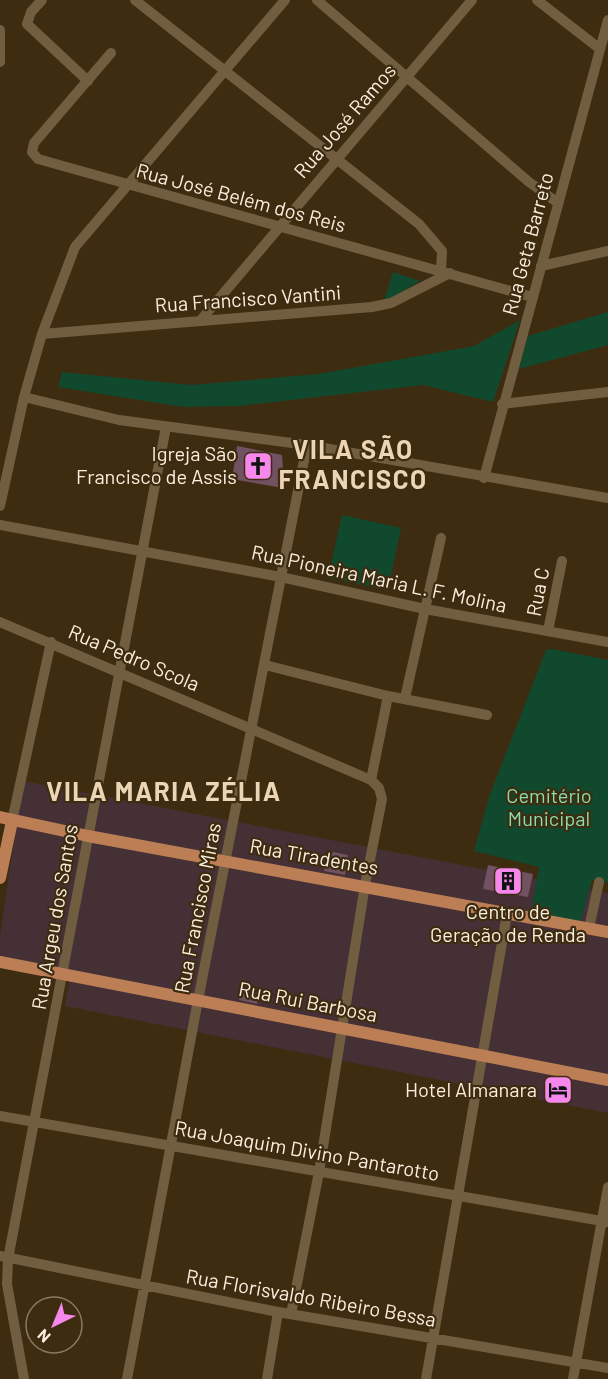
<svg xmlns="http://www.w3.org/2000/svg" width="608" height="1379" font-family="Barlow,sans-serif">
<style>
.commercial{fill:#453135}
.green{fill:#11492f}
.building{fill:#715162}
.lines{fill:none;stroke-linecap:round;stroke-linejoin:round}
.minor{stroke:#715e41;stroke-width:10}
.major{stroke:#bc7e55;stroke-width:12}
.labels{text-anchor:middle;stroke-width:4.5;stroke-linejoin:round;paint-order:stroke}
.street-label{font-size:20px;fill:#fbefdf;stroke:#3e2c10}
.poi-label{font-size:20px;fill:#fbefdf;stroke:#3e2c10;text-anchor:end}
.park-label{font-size:20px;fill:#86ddae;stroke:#3e2c10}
.district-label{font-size:26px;font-weight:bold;letter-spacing:1.5px;fill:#ebd5b5;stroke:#3e2c10}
</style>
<rect width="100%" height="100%" fill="#3e2c10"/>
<path class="commercial" d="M23,781L608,893V1113L65,1006L71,974L0,960V936Z"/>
<path class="green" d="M393,272L420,281L383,303Z
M608,312V345L519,369L528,336Z
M520,320L493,402L423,385L239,406L183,407L58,387L62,372L191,385L319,374L474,346Z
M342,515L401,528L388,590L328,578Z
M552,649L608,660V882L592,880L580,925L531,912L539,867L474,851L489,797L546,650Z"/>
<path class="building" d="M237,446L282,455L283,468L279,478L283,488L232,479Z
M328,851L348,855L345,875L324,871Z
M488,865L533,874L528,897L483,889Z
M241,989L259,993L257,1004L239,1000Z"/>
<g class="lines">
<path class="minor" d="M42,0L31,12L27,24L88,81
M135,0L419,224L442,251L441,271
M317,0L529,182L558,203
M537,0L600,49
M0,30V62
M111,53L34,143L32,152L38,159L532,297
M541,266L608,251
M200,321L472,0
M42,334L372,307L391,303L450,273
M24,397L119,420L307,445L608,498
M502,404L608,392
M484,478L608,20
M0,506L24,397L42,334L75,247L285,0
M0,525L281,577L425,609L608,642
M0,622L371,780L379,788L382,799L365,885L319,1172L291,1314
M548,631L562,561
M265,665L388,696L487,715
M405,698L441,538
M371,780L388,696
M12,821L51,642
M589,928L599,882
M0,1116L608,1222
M0,1256L278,1312L608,1368
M24,1379L7,1284L8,1259L166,427
M127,1379L198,1000L307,445
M267,1379L278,1312
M426,1379L507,914
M573,1379L608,1187"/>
<path class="major" d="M0,817L88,836L608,932
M0,878L12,821
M0,962L608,1080"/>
</g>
<defs>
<g id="church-square" transform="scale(1.5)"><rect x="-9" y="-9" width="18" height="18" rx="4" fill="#f688ec" stroke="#3e2c10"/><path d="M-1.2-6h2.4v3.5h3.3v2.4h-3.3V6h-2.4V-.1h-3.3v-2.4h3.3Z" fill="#111"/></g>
<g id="building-square" transform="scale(1.5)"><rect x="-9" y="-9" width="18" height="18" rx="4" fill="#f688ec" stroke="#3e2c10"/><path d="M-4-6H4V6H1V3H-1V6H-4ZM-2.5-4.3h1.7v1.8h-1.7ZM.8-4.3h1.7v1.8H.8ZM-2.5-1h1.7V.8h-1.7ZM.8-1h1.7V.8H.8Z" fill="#111"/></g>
<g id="hotel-square" transform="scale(1.5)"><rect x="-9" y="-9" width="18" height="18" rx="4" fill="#f688ec" stroke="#3e2c10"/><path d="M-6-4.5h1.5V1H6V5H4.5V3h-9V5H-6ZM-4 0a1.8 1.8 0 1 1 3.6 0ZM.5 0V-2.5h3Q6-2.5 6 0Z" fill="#111"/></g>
</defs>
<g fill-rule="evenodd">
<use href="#church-square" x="258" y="466"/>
<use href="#building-square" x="508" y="881"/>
<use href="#hotel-square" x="558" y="1090"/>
</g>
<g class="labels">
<g class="street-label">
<text transform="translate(345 121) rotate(-49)" y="7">Rua José Ramos</text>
<text transform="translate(241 198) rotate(15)" y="7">Rua José Belém dos Reis</text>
<text transform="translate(528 244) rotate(-75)" y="7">Rua Geta Barreto</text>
<text transform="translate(248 299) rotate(-4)" y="7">Rua Francisco Vantini</text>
<text transform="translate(379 579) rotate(12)" y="7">Rua Pioneira Maria L. F. Molina</text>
<text transform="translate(538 592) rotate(-79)" y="7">Rua C</text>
<text transform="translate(134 658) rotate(23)" y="7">Rua Pedro Scola</text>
<text transform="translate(314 857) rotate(10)" y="7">Rua Tiradentes</text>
<text transform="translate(198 908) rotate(-79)" y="7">Rua Francisco Miras</text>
<text transform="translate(55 917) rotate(-80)" y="7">Rua Argeu dos Santos</text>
<text transform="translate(308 1002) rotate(11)" y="7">Rua Rui Barbosa</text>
<text transform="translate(307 1151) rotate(10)" y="7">Rua Joaquim Divino Pantarotto</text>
<text transform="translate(311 1298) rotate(10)" y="7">Rua Florisvaldo Ribeiro Bessa</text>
</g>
<g class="poi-label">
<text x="237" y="461">Igreja São<tspan x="237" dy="23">Francisco de Assis</tspan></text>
<text x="508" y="919" text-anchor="middle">Centro de<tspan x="508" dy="23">Geração de Renda</tspan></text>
<text x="537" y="1097">Hotel Almanara</text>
</g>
<g class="park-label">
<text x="549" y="803">Cemitério<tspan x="549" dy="23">Municipal</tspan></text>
</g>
<g class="district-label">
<text x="353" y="459">VILA SÃO<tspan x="353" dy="30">FRANCISCO</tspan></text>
<text x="164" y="801">VILA MARIA ZÉLIA</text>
</g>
</g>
<g transform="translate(54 1325) rotate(223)"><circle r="28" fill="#3e2c10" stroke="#8a7a63" stroke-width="1.5"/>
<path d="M0-4.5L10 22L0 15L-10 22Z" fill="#f688ec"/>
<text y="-9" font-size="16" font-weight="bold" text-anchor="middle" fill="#fbefdf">N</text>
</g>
</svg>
